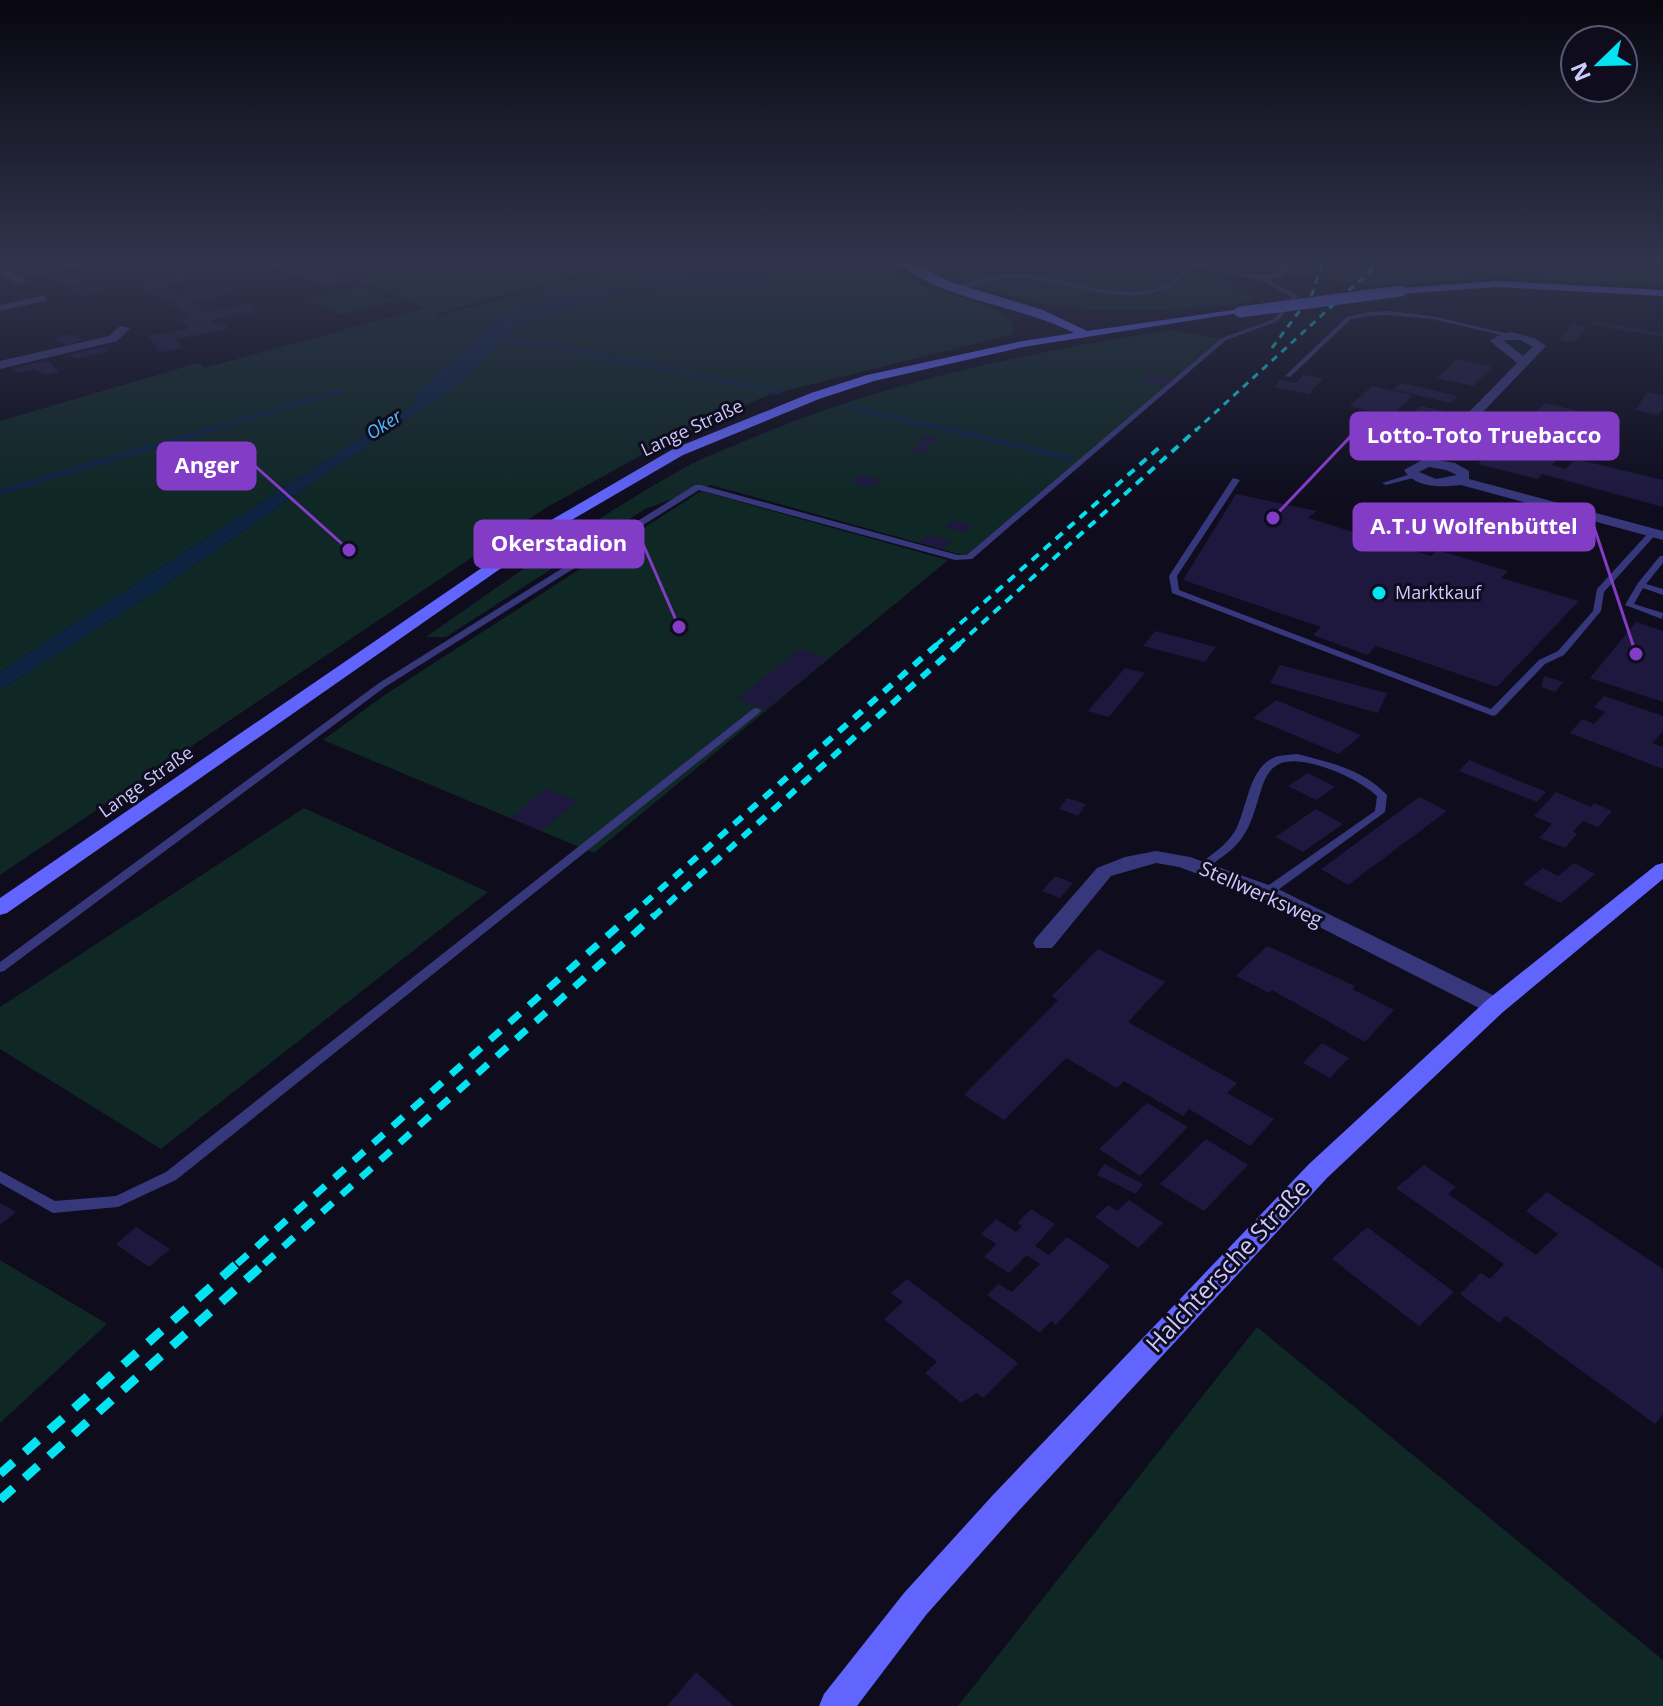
<svg xmlns="http://www.w3.org/2000/svg" width="1663" height="1706" font-family="'Open Sans',sans-serif">
<style>
.green{fill:#0f2725}
.water{fill:#0c2341}
.lines{fill:none;stroke-linecap:round;stroke-linejoin:round}
.stream-far1{stroke:#0c2341;stroke-width:5}
.stream{stroke:#0c2341;stroke-width:6}
.river{fill:#0c2341;fill-rule:evenodd}
.building{fill:#1e183e}
.lane{fill:#37387c;fill-rule:evenodd}
.street{fill:#37387c;fill-rule:evenodd}
.secondary{fill:#6164fd;fill-rule:evenodd}
.rail-far4{stroke:#03e3f1;stroke-width:3;stroke-dasharray:7 6;stroke-linecap:butt}
.rail-far3{stroke:#03e3f1;stroke-width:4;stroke-dasharray:9 7;stroke-linecap:butt}
.rail-far2{stroke:#03e3f1;stroke-width:6;stroke-dasharray:11 9;stroke-linecap:butt}
.rail-far1{stroke:#03e3f1;stroke-width:7;stroke-dasharray:14 12;stroke-linecap:butt}
.rail{stroke:#03e3f1;stroke-width:9;stroke-dasharray:18 15;stroke-linecap:butt}
.secondary-bridge{stroke:#6164fd;stroke-width:11}
.poi-dot{fill:#03e3f1;stroke:#0e0c1d;stroke-width:3}
.labels{text-anchor:middle;stroke-width:6;stroke-linejoin:round;paint-order:stroke}
.far-water-label{font-size:18px;font-style:italic;fill:#58b8fd;stroke:#0e0c1d}
.far-street-label{font-size:18px;fill:#cdc9fe;stroke:#0e0c1d}
.far-poi-label{font-size:18px;fill:#cdc9fe;stroke:#0e0c1d;text-anchor:start}
.street-label{font-size:20px;fill:#cdc9fe;stroke:#0e0c1d}
.near-street-label{font-size:24px;fill:#cdc9fe;stroke:#0e0c1d}
.leader{fill:none;stroke:#833cc5;stroke-width:3}
.callout-dot{fill:#833cc5;stroke:#0e0c1d;stroke-width:3}
.callout{fill:#833cc5;stroke:#833cc5;stroke-width:3}
.callout-label{font-size:22px;text-anchor:middle;font-weight:bold;fill:#fff}
</style>
<rect width="100%" height="100%" fill="#0e0c1d"/>
<path class="green" d="M366,263H621L440,313L431,310L439,316L632,263H788C706,288 555,277 490,336C475,350 463,367 448,381L0,672V421L198,363L204,368L424,308L359,281L363,279L354,275L379,268Z
M815,263H884L924,286L996,309L1010,319L1015,328L1011,335L768,395L661,444L544,509L0,875V690L155,592L461,381L515,325L557,306L622,292L763,275Z
M919,263H1663V285L1502,278L1369,285L1203,264L1199,271L1252,295L1254,302C1154,312 1086,319 987,290C964,282 940,276 919,263Z
M360,285L396,301L341,315L306,299Z
M1171,330L1224,339L969,557L711,485L645,509L446,637H426C510,578 594,518 684,468C705,456 729,448 750,439C885,381 1027,353 1171,330Z
M701,491L948,560L594,853L323,740L386,694Z
M304,808L488,892L161,1149L0,1049V1007Z
M0,1260L107,1324L0,1423Z
M1257,1327L1663,1660V1706H958Z"/>
<path class="water" d="M788,263H815L763,275L622,292L557,306L515,325L461,381L155,592L0,690V672L448,381C463,367 475,350 490,336C554,277 706,288 788,263Z"/>
<g class="lines">
<path class="stream-far1" d="M487,339L544,344L779,392
M846,406L954,431
M205,431L341,391"/>
<path class="stream" d="M946,429L1069,458
M0,492L212,429"/>
<path class="river" d="M590,290L602,297L599,302L544,316L518,328L437,402H417L413,396L500,317L526,305Z"/>
</g>
<path class="building" d="M16,263H89V264L29,277L9,266L18,264Z
M263,263H304L356,279L328,288Z
M185,271L201,276L163,287L182,295L222,285L235,292L194,302L205,312L250,304L257,312L211,320L214,324L225,323L230,329L176,339L183,348L160,352L148,336L189,329L181,319L189,318L169,301L139,288L144,287L139,285Z
M71,275L85,283L68,287L54,279Z
M92,284L105,291L82,296L70,289Z
M1595,321L1663,333V337L1592,325Z
M1572,324L1586,327L1574,343L1559,340Z
M72,334L82,340L65,345L54,338Z
M102,347L109,351L75,359L69,355Z
M1457,359L1492,367L1473,386L1437,378Z
M47,360L59,372L44,375L35,369L18,373L12,368Z
M1151,374L1166,378L1176,377L1166,386L1143,381Z
M1303,375L1323,378L1309,394L1274,387L1280,380L1296,383Z
M1402,383L1458,396L1450,403L1393,389Z
M1372,386L1413,395L1391,416L1349,406Z
M1647,392L1663,395V409L1658,415L1636,410Z
M1545,403L1622,421L1613,432L1534,414Z
M1421,406L1445,411L1428,426L1414,423L1424,415L1413,412Z
M1522,423L1579,436L1552,465L1566,469L1575,459L1663,480V507L1542,474L1538,479L1478,464Z
M927,435L939,438L925,446L931,448L921,455L910,452L921,444L915,443Z
M859,475L881,480L871,487L850,481Z
M1236,494L1317,511L1308,518L1431,556L1437,550L1508,571L1501,578L1579,601L1497,687L1376,646L1367,655L1313,635L1321,627L1183,580Z
M953,520L973,526L965,532L945,527Z
M927,535L952,541L943,549L918,542Z
M1636,622L1663,631V702L1590,678Z
M1155,631L1216,647L1205,662L1143,646Z
M800,649L828,658L766,709L737,699Z
M1280,665L1387,693L1378,713L1270,683Z
M1125,668L1145,673L1109,717L1088,711Z
M1544,676L1563,682L1555,692L1541,687Z
M1604,696L1663,716V731L1652,743L1663,747V769L1570,733L1582,719L1594,724L1605,712L1594,707Z
M1276,700L1361,735L1339,754L1253,718Z
M1469,760L1546,792L1537,802L1459,771Z
M1308,773L1335,787L1316,800L1288,786Z
M546,789L578,801L541,831L511,818Z
M1556,792L1591,807L1594,803L1612,811L1598,827L1583,821L1573,832L1577,834L1565,848L1539,838L1552,824L1534,816Z
M1419,797L1447,811L1348,885L1321,869Z
M1067,798L1086,804L1078,816L1059,809Z
M1316,809L1343,824L1303,852L1275,837Z
M1574,863L1595,874L1561,903L1523,884L1543,868L1558,876Z
M1055,876L1073,883L1060,898L1042,891Z
M1267,946L1355,986L1352,989L1394,1010L1365,1042L1272,990L1269,993L1236,976Z
M1098,949L1165,982L1128,1022L1237,1083L1227,1093L1274,1119L1250,1146L1189,1109L1183,1116L1124,1081L1117,1088L1066,1058L1004,1120L964,1095L1058,1000L1052,996Z
M1322,1043L1349,1058L1330,1078L1303,1063Z
M1147,1103L1188,1127L1140,1176L1099,1149Z
M1206,1139L1248,1165L1204,1211L1160,1184Z
M1104,1164L1143,1184L1136,1194L1097,1175Z
M1424,1165L1456,1187L1448,1194L1536,1255L1558,1234L1526,1211L1547,1192L1663,1269V1414L1655,1424L1506,1316L1499,1323L1460,1294L1481,1273L1490,1279L1504,1264L1396,1188Z
M1129,1200L1163,1223L1138,1248L1095,1217L1108,1205L1117,1211Z
M0,1203L16,1212L0,1225Z
M1031,1209L1055,1224L1035,1246L1049,1255L1067,1237L1110,1266L1056,1325L1051,1321L1040,1333L987,1295L998,1284L1012,1292L1040,1264L1027,1255L1009,1273L984,1257L996,1244L981,1234L996,1219L1016,1232L1022,1226L1017,1223Z
M136,1227L170,1249L149,1267L116,1244Z
M1367,1227L1454,1292L1419,1326L1332,1259Z
M907,1279L1018,1363L983,1398L977,1393L961,1403L925,1373L937,1362L884,1319L903,1302L891,1293Z
M696,1672L734,1706H667Z"/>
<g class="lines">
<path class="lane" d="M1173,263C1209,262 1243,279 1279,274L1285,263H1291L1283,276L1267,279L1298,296L1278,321L1226,340L972,559L955,560L699,490L385,687L4,971L0,972V962L379,683L695,485H701L958,555H967L1222,338L1274,319L1292,297L1259,279L1182,265L1186,268L1185,277C1180,280 1175,285 1169,287C1122,310 1060,277 1011,278C992,278 974,285 957,291L955,290V288C972,282 991,275 1010,274C1056,273 1120,305 1164,286C1170,283 1175,279 1180,275V269Z
M1389,311L1432,316L1517,336L1514,338L1432,319L1389,315L1369,316L1351,319L1290,377L1285,376L1347,317L1369,312Z
M1414,473L1418,475L1417,477L1386,485L1382,483Z
M1233,478L1240,480L1177,576L1179,590L1491,709L1539,660L1558,651L1593,611L1597,589L1650,531H1656L1657,533L1604,592L1601,611L1564,655L1545,664L1496,715L1493,716L1172,593L1169,576Z
M1660,556H1663V563L1646,584L1663,589V595L1643,588L1634,604L1663,613L1662,619L1625,605L1638,583Z
M756,708L759,709L761,711L759,713L176,1180L118,1207L53,1213L0,1183V1171L55,1201L116,1196L166,1172L753,709Z
M1297,754C1329,762 1364,770 1387,795L1385,812L1271,895H1263L1261,892L1263,889L1375,811L1377,796C1360,781 1338,771 1317,765C1257,749 1267,788 1248,828C1241,841 1232,851 1219,859C1212,865 1207,870 1198,869L1196,867L1198,865C1212,854 1226,846 1235,831C1248,808 1248,765 1278,756C1284,755 1291,755 1297,754Z"/>
<path class="street" d="M0,266L26,280L27,282L18,284L0,273Z
M42,296L46,297V301L0,311V305Z
M120,326L130,328L117,341L0,369V361L109,336Z
M1512,332L1534,338L1546,346L1437,460L1455,463L1469,471V479L1663,531V540L1461,485C1441,487 1416,489 1404,470L1422,460L1517,363L1490,341L1497,336ZM1508,340H1520L1533,347L1523,356L1504,341ZM1429,467L1446,470L1457,475L1436,479L1419,472Z
M1156,851L1190,857L1274,887L1503,1000L1506,1006L1503,1012H1487L1260,897L1179,867L1156,863L1111,876L1052,948H1036L1033,943L1036,938L1097,868L1125,857Z"/>
<path class="secondary" d="M899,263H911L951,282L1043,310L1087,331L1240,309L1245,312L1023,347L874,381L819,399L683,455L563,525L7,913L0,915V898L553,519L673,449L811,393L867,375L1023,341L1074,333C1021,305 943,301 899,263Z
M1496,281L1663,290V296L1496,287L1401,294L1396,291L1401,288Z
M1663,863V879L1503,1012L1327,1178L1014,1516L926,1615L857,1706H819L824,1694L904,1593L992,1496L1309,1164L1487,1000L1656,865Z"/>
<path class="rail-far4" d="M1272,348L1312,294L1323,263
M1195,431L1379,263"/>
<path class="rail-far3" d="M936,645L1162,445
M958,645L1197,429"/>
<path class="rail-far2" d="M629,917L939,643
M653,917L960,643"/>
<path class="rail-far1" d="M237,1264L631,915
M264,1264L655,915"/>
<path class="rail" d="M0,1474L239,1262
M0,1500L266,1262"/>
<path class="secondary-bridge" d="M1240,312L1401,291"/>
</g>
<linearGradient id="sky" x2="0" y2="1"><stop stop-color="#080710"/><stop offset="0.52" stop-color="#30344c"/><stop offset="1" stop-color="#30344c" stop-opacity="0"/></linearGradient>
<rect width="1663" height="502" fill="url(#sky)"/>
<circle class="poi-dot" cx="1379" cy="593" r="8"/>
<g class="labels">
<g class="far-water-label">
<text transform="translate(384 425) rotate(-33)" y="6">Oker</text>
</g>
<g class="far-street-label">
<text transform="translate(692 428) rotate(-25)" y="6">Lange Straße</text>
<text transform="translate(146 782) rotate(-35)" y="6">Lange Straße</text>
</g>
<g class="far-poi-label">
<text x="1395" y="599">Marktkauf</text>
</g>
<g class="street-label">
<text transform="translate(1261 894) rotate(24)" y="7">Stellwerksweg</text>
</g>
<g class="near-street-label">
<text transform="translate(1228 1266) rotate(-47)" y="8">Halchtersche Straße</text>
</g>
</g>
<path class="leader" d="M1273 518L1351 436M349 550L255 466M1636 654L1594 527M679 627L643 544"/>
<g class="callout-dot">
<circle cx="1273" cy="518" r="8"/>
<circle cx="349" cy="550" r="8"/>
<circle cx="1636" cy="654" r="8"/>
<circle cx="679" cy="627" r="8"/>
</g>
<g class="callout">
<rect x="1351" y="413" width="267" height="46" rx="8"/>
<rect x="158" y="443" width="97" height="46" rx="8"/>
<rect x="1354" y="504" width="240" height="46" rx="8"/>
<rect x="475" y="521" width="168" height="46" rx="8"/>
</g>
<g class="callout-label">
<text x="1484" y="443">Lotto-Toto Truebacco</text>
<text x="207" y="473">Anger</text>
<text x="1474" y="534">A.T.U Wolfenbüttel</text>
<text x="559" y="551">Okerstadion</text>
</g>
<g transform="translate(1599 64) rotate(247)"><circle r="38" fill="#0e0c1d" stroke="#5a5877" stroke-width="2"/>
<path d="M0-6L14 30L0 20L-14 30Z" fill="#03e3f1"/>
<text y="-12" font-size="22" font-weight="bold" text-anchor="middle" fill="#cdc9fe">N</text>
</g>
</svg>
